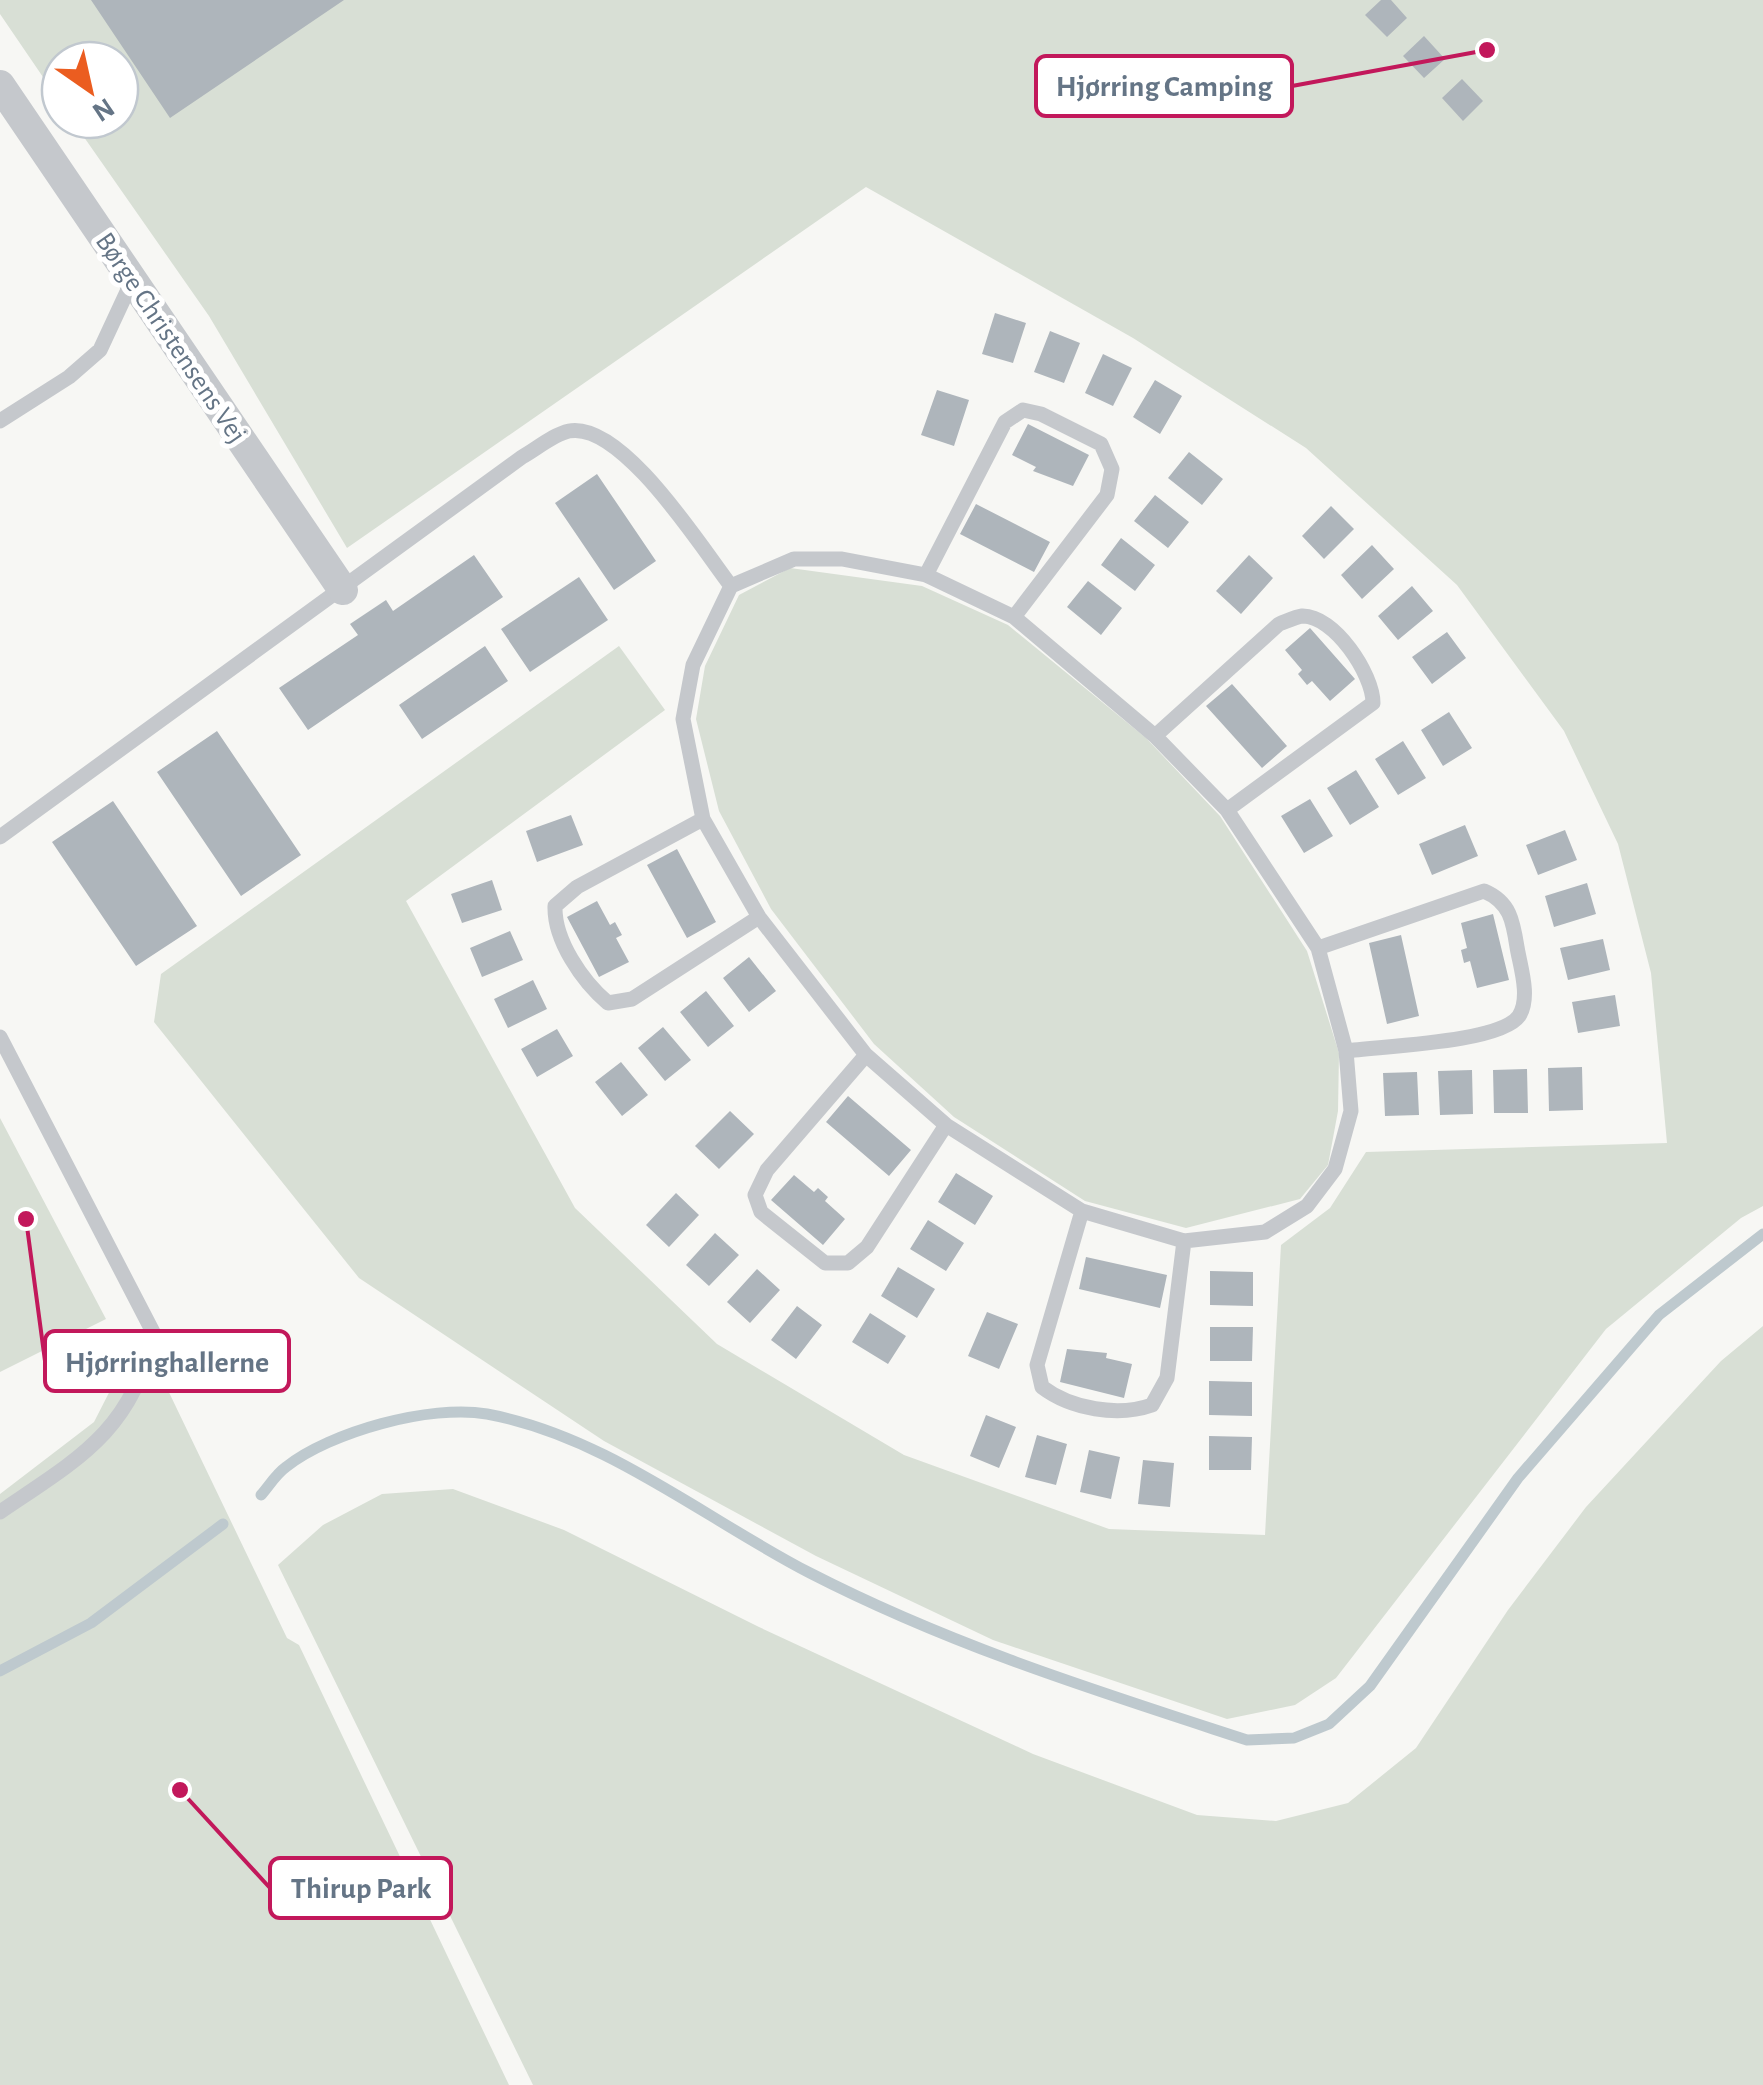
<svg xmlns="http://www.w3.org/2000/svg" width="1763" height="2085" font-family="'Alegreya Sans',sans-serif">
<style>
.green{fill:#d8dfd5}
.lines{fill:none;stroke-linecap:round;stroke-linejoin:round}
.stream{stroke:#bec9ce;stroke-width:11}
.building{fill:#aeb5bb}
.service{stroke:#c5c8cc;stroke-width:15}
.minor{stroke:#c5c8cc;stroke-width:30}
.labels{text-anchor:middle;stroke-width:10;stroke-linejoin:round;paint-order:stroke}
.street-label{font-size:28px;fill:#657586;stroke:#fff}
.leader{fill:none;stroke:#c2185b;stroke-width:4}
.callout-dot{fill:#c2185b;stroke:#fff;stroke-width:4}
.callout{fill:#fff;stroke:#c2185b;stroke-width:4}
.callout-label{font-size:30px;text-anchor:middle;font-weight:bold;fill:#657586}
</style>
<rect width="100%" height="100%" fill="#f7f7f4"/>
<path class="green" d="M0,0H1763V1206L1741,1218L1606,1329L1336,1678L1295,1705L1227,1719L993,1640L816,1556L604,1441L359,1278L154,1022L161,974L619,646L665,710L406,901L575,1208L717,1344L904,1455L1109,1529L1265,1535L1281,1245L1330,1208L1366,1152L1667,1143L1651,973L1618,844L1564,731L1457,585L1306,448L1133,338L866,187L347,548L209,316L72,120H120V60H60V102L0,14Z
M790,568L922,586L1008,625L1146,738L1220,816L1307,951L1339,1053L1338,1111L1328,1165L1300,1199L1186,1228L1085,1201L954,1117L874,1044L771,909L719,811L696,719L705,666L739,595Z
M0,1118L106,1319L0,1372Z
M1763,1326V2085H533L278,1565L323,1525L382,1494L453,1489L564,1530L759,1627L1033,1754L1197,1815L1276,1821L1348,1803L1416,1748L1508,1610L1586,1507L1721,1361Z
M140,1332L287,1638L299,1645L509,2085H0V1494L94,1422Z"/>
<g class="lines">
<path class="stream" d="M261,1495C269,1486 276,1474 286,1467C330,1432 430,1404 487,1414C606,1436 705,1519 810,1573C952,1646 1097,1691 1247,1740L1294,1738L1329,1724L1370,1686L1518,1478L1659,1315L1763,1234
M0,1671L91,1623L223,1524"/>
</g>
<path class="building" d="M91,0H344L170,118Z
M1381,0H1391L1407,18L1387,37L1365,15Z
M1424,36L1445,59L1424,78L1403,56Z
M1462,79L1483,101L1463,121L1442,98Z
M995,313L1026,323L1013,363L982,354Z
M1050,331L1080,343L1064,383L1034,372Z
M1103,354L1132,368L1113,406L1085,393Z
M1155,380L1182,396L1160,434L1133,417Z
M937,390L969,400L954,446L921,435Z
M1028,424L1089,455L1073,486L1033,471L1036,467L1012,455Z
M1189,452L1223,479L1202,505L1168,478Z
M597,474L656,561L614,590L555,503Z
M1155,495L1189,522L1168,548L1134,521Z
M976,504L1050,542L1034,572L960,534Z
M1331,506L1354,529L1324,559L1302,536Z
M1121,538L1155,565L1135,591L1101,565Z
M1372,545L1394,569L1362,599L1341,575Z
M474,555L503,597L308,730L279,688L358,635L350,624L386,600L393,611Z
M1249,555L1273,578L1241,614L1216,591Z
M579,577L608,620L530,672L501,629Z
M1088,581L1122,608L1101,635L1067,607Z
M1412,586L1433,611L1398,640L1378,616Z
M1310,628L1355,679L1330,701L1312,681L1307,685L1298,674L1302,670L1285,650Z
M1447,632L1466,658L1432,684L1412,657Z
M485,646L508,681L422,739L399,705Z
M1232,684L1287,746L1262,768L1206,706Z
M1449,712L1472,748L1443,766L1421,730Z
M217,731L301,855L241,896L157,772Z
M1403,741L1426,778L1398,795L1375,759Z
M1356,770L1379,807L1350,825L1327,788Z
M1310,799L1333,836L1304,853L1281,816Z
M113,801L197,926L136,966L52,842Z
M571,815L583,845L537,862L526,831Z
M1465,825L1478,856L1432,875L1419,844Z
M1565,830L1577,860L1538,875L1526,845Z
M677,849L716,922L687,938L647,865Z
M492,880L502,910L462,923L451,894Z
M1587,883L1596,914L1554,927L1545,896Z
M597,901L610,925L615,922L622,935L616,938L629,962L599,977L567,917Z
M1493,914L1509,980L1477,988L1470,961L1464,963L1461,950L1467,948L1461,923Z
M510,931L523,960L482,977L470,948Z
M1401,935L1419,1016L1387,1024L1369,943Z
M1603,939L1610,970L1568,980L1560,948Z
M749,957L776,991L749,1012L723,978Z
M533,980L547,1009L508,1028L494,999Z
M706,991L734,1026L708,1047L680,1012Z
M1615,995L1620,1026L1578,1033L1572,1002Z
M663,1027L691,1060L665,1081L638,1048Z
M557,1029L573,1056L537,1077L521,1049Z
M621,1062L648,1095L622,1116L595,1082Z
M1582,1067L1583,1110L1549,1111L1548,1068Z
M1527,1069L1528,1113H1494L1493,1070Z
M1472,1070L1473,1114L1440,1115L1438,1071Z
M1417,1072L1419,1115L1385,1116L1383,1073Z
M848,1096L911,1150L889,1176L826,1122Z
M730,1111L754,1134L719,1169L695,1146Z
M956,1173L993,1196L975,1225L938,1202Z
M794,1175L814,1192L818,1188L828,1197L825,1201L845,1219L823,1245L771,1200Z
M676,1193L699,1215L669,1247L646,1225Z
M928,1220L964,1243L946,1271L910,1249Z
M715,1233L739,1255L709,1286L686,1265Z
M1086,1257L1167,1275L1160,1308L1079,1289Z
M898,1267L935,1289L917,1318L881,1296Z
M757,1269L780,1290L750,1323L727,1302Z
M1210,1271L1253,1272V1306L1210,1305Z
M797,1306L822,1325L796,1359L771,1340Z
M987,1312L1018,1324L999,1369L968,1356Z
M870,1313L906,1336L888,1364L852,1342Z
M1210,1327H1253L1252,1361H1210Z
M1067,1349L1107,1353L1106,1358L1132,1364L1124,1398L1060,1382Z
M1209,1381L1252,1382V1416L1209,1415Z
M986,1415L1016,1427L999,1468L970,1456Z
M1037,1435L1067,1444L1056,1485L1025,1477Z
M1209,1436L1252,1437L1251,1470H1209Z
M1089,1450L1120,1457L1111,1499L1080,1492Z
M1143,1460L1174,1463L1170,1507L1138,1504Z"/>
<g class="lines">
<path class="service" d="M0,421L69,377L100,350L133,279
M926,575L1005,422L1023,410L1041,414L1101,444L1112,469L1107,495L1014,617
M1155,736L1279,624C1285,622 1295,617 1302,616C1334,615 1373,674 1373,703L1227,810
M703,819L577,887L555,906C554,940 582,981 608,1003L632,999L759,917
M0,837L522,457C535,450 554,434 569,431C622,421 701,547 731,586L693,665L683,719L703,819L759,917L866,1055L946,1125L1082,1211L1184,1241L1265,1232L1307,1206L1335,1169L1351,1111L1346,1051L1318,948L1227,810L1155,736L1014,617L926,575L842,559H794L731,586
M1318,948L1484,891C1510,902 1513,921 1517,947C1520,966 1531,997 1519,1016C1500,1043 1381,1046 1346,1051
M0,1037L154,1334C131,1432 78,1459 0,1512
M866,1055L767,1170L755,1195L761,1212L825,1263H848L867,1247L946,1125
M1082,1211L1037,1365L1042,1387C1071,1409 1118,1417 1152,1405L1167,1378L1184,1241"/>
<path class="minor" d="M0,85L343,590"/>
</g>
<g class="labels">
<g class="street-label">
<text transform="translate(172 337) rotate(56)" y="10">Børge Christensens Vej</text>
</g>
</g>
<path class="leader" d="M1487 50L1292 86M26 1219L45 1361M180 1790L270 1888"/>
<g class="callout-dot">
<circle cx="1487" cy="50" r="10"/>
<circle cx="26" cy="1219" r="10"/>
<circle cx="180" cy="1790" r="10"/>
</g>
<g class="callout">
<rect x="1036" y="56" width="256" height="60" rx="10"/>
<rect x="45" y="1331" width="244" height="60" rx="10"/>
<rect x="270" y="1858" width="181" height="60" rx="10"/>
</g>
<g class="callout-label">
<text x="1164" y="96">Hjørring Camping</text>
<text x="167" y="1372">Hjørringhallerne</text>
<text x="361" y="1898">Thirup Park</text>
</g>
<g transform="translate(90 90) rotate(146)"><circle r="48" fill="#ffffff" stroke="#c1c8cf" stroke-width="2.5"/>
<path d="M0-8L18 38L0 25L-18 38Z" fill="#eb5d20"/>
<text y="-15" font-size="28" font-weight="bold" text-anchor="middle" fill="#657586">N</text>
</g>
</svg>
